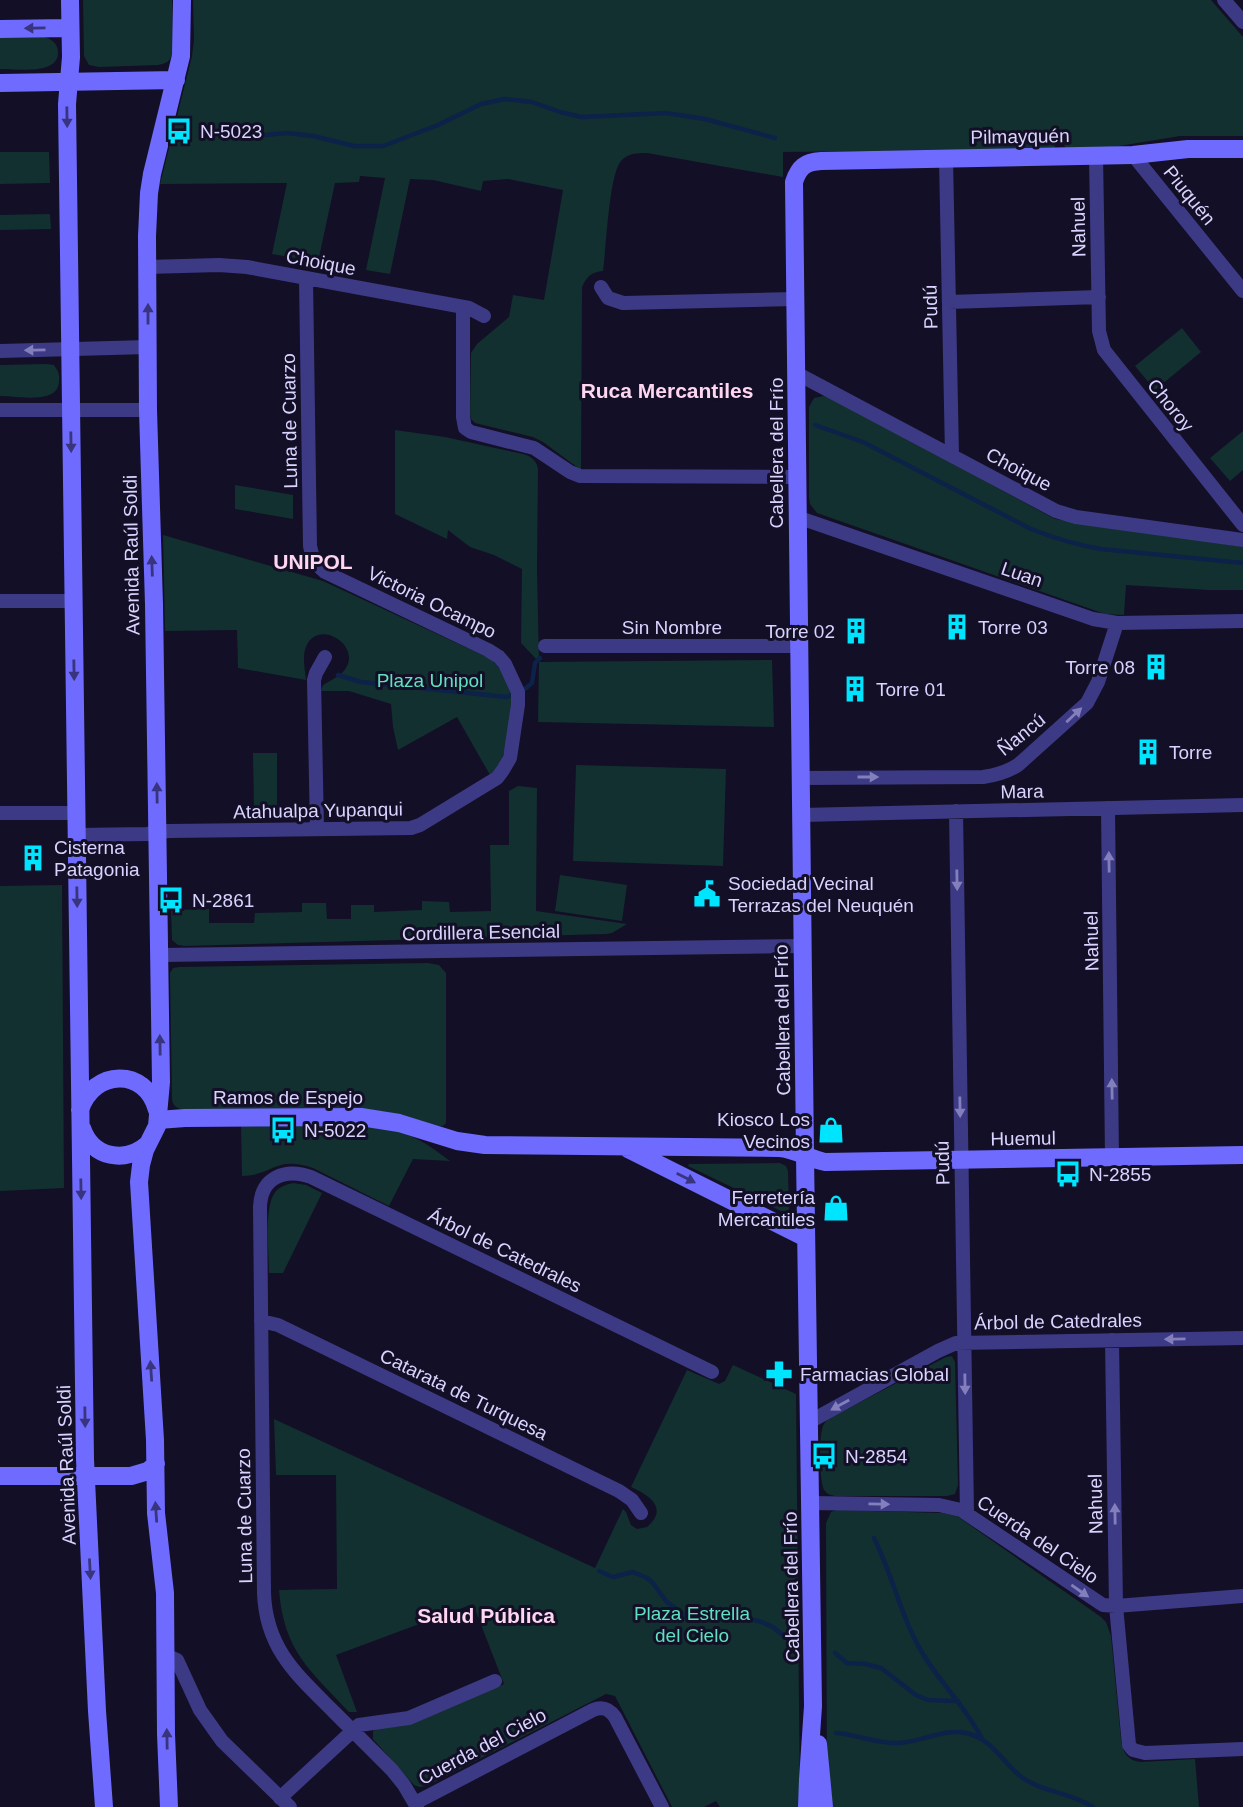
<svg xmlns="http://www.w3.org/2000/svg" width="1243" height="1807" font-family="Helvetica,sans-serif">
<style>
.green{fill:#12302f}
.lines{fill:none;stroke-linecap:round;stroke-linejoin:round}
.stream{stroke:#0c2248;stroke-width:4.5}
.street{stroke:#3d3a85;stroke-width:14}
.secondary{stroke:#6f6bff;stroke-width:18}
.oneway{fill:#38347d}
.oneway2{fill:#837fbc}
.labels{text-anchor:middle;stroke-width:6;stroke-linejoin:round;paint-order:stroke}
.poi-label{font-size:19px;fill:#d9d4ff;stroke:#130f26;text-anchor:start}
.street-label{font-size:19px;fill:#d9d4ff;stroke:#130f26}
.park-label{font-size:19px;fill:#5fe0c0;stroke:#130f26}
.neighbourhood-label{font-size:21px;font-weight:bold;fill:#ffd6f0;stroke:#130f26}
</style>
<rect width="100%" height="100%" fill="#130f26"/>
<path class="green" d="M83,0H172L173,52C171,61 167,63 158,65L99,67L89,65L84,56Z
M193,0H1211L1243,37V136H1180L1113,147L1065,148L1064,142L1055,143V149L783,152V177L647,153C637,153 628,153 621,161C609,174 606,250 603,271C592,272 587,276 582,287L581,470L543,442L533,437L475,423L471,419L470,414L471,353L477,344L509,317L513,295L544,300L563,190L508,179L483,181L481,191L433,180L410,179L390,274L366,270L385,178L360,176L359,182L335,183L318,262L272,254L287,183L160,184L192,56L194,40Z
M45,37C53,40 58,44 58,53C58,75 16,69 0,69V38Z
M0,152H49L50,183L0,184Z
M50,214L51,229L0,230V215Z
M1182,328L1201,352L1155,390L1135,366Z
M46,364L54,365C58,371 60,374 59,381C59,405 17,396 0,396V365Z
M824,396L829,397L1055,519L1243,547V590H1209L1126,585L1124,615L1105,614L817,513L810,504L809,498V407L814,398Z
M395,430L445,437L523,454C531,456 537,461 538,469L537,568L539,662L772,660L774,727L538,722L539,662L521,643L522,569L494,555L470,547L448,530L447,539L395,514Z
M1243,431V470L1230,481L1210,458Z
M235,485L293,495V519L235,509Z
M163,535L323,581L489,658C500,667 510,682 512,696C513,707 507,740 504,751C502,760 496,769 490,775L457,717L398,750L393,727L391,704L349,691H321L323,685C329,681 336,678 342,673C367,648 318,616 306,647C302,656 305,670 306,680L238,668L237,630L165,631Z
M253,753H277V813H254Z
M576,765L726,769L723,866L573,861Z
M518,786L537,788L536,911L627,924L612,933L606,934L185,946L178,945L172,940L171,910L209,909V923H254L255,913L302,912V903H326L327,919H351V905H374V912L422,910V901L449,902L450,912L491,911L490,845H509V791Z
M560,875L627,885L622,921L555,911Z
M62,885L64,1188L0,1191V886Z
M428,963L439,965L446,973V1123L443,1126H439L387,1112L357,1108L184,1110C177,1108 173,1107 172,1099L170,973L173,968L179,967Z
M347,1124C370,1126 396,1128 417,1139C429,1145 439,1153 450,1161L413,1159L389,1206L313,1168C275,1155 272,1176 242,1176L241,1125Z
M780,1163L786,1166L788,1171L789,1209L785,1213L688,1166L689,1164Z
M293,1183L306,1185L322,1193L283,1273H269C269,1254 264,1209 274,1194C278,1187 285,1185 293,1183Z
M952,1356L955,1362L958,1485L955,1494L947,1496H835C831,1495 828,1495 825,1491C819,1485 819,1439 822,1430C823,1423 827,1420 832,1417L946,1357Z
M733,1365L796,1394L800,1807H720L716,1801L704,1807H672L615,1696L606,1694L427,1786L419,1787L414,1785L373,1739V1731L378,1728L404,1726L419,1721L504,1684L473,1604L336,1655L357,1712H349C310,1670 284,1652 279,1590L337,1589L336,1475H276L274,1419L595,1568L623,1509L626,1512L631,1525L637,1529L647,1527C669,1508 649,1495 631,1487L687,1370L719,1384L725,1381Z
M837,1510L942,1513L957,1516L1101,1617L1106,1622L1111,1636L1121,1740C1123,1753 1128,1761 1141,1762L1195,1759L1199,1807H830L827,1781L826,1523L831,1512Z"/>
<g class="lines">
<path class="stream" d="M265,135L287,133L313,136L354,146H383L438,125L481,104L505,99L532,102L560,112L582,117L666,113L705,119L775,138
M815,425L863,442L1031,529C1054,538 1077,545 1101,549L1243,563
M338,675L361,682L507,697L526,688L532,683L535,663L540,658
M874,1538C893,1576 901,1618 923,1654C941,1684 966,1707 982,1739
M599,1571L613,1577L633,1572L647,1578L652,1582L666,1601L689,1619L705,1620L729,1616L759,1621L773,1627L785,1637
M835,1653L847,1663L865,1664L881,1668L916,1695L928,1700L958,1701
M836,1733C857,1734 876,1744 898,1743C922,1742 943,1728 966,1733C991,1738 1002,1761 1020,1776C1041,1792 1070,1792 1093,1807"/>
<path class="street" d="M1224,0L1243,22
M1133,155L1243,291
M1096,156L1099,331L1104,350L1243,525
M946,159L952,455
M147,267L219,265L247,267L469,308L484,316
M601,287L608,298L623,303L795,299
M949,302L1099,297
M463,307V417L465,428L471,432L534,448L570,472L580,476L797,477
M0,351L148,347
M796,373L1056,511L1076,517L1243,540
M0,410H148
M797,517L1093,619L1117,623L1243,621
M0,601H73
M545,646H799
M800,778L983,777C996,775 1007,772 1018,765L1087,703L1098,682L1117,623
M1108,808L1112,1158
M956,811L967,1513
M0,813H76
M801,815L1243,805
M317,829L314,680L316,673L325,657
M77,835L147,834L168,831L411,828L420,825L497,778L503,770L510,758L518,705V692L505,664L499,657L488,650L325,572L314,562L310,546L306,279
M160,955L802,946
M261,1321L278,1325L619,1491L632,1500L641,1513
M1112,1340L1116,1606L1129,1745L1133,1750L1145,1753L1243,1749
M809,1422L938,1351L956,1343L1243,1338
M810,1503L939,1505L961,1510L1103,1605L1116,1606L1243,1596
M165,1655L177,1660L200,1710L222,1741L290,1807
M280,1798L359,1725L409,1718L495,1681
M415,1803L593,1710C603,1706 609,1709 615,1717L662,1807
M417,1807L404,1785L392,1770C372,1750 353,1731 334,1712C297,1675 266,1649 264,1593L260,1207C261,1177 285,1168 311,1177L712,1372"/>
<path class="secondary" d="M70,0L71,57L67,104L85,1459L97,1711L104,1807
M0,29L70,28
M0,83L176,80
M80,1110C93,1069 146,1067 157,1110
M158,1120L185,1118L361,1117L399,1123L457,1141L485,1145L779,1148C796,1149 809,1159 825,1162L1243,1155
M82,1128C92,1158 126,1164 148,1144
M628,1149L806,1238
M0,1476H131L148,1471L156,1464
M818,1744L824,1807
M169,1807L166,1734L165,1593L156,1513L155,1440L139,1182L141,1165L145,1150L157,1126L161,1082L154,604L148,410L147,236L149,193L152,174L181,56L182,0
M807,1807L808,1779L813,1706L805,1156L794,182C799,167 805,162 821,161L1133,155L1188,149H1243"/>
</g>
<defs><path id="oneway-solid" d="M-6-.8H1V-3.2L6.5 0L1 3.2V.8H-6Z" transform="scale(1.75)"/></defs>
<g class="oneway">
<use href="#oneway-solid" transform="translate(35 28) rotate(179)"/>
<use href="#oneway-solid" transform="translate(67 117) rotate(89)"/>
<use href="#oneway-solid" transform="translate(148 314) rotate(-90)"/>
<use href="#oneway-solid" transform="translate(71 442) rotate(89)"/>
<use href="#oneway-solid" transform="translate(152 566) rotate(-92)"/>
<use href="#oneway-solid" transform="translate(74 670) rotate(89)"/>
<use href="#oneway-solid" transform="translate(157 793) rotate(-91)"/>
<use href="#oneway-solid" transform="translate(77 897) rotate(89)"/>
<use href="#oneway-solid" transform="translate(160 1045) rotate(-91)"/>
<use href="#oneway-solid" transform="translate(686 1178) rotate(27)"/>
<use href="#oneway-solid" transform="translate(81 1189) rotate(89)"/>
<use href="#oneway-solid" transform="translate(151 1371) rotate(-94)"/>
<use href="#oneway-solid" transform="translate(85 1417) rotate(89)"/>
<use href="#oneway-solid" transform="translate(156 1512) rotate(-94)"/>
<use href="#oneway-solid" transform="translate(90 1569) rotate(87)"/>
<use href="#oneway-solid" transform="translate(167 1739) rotate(-91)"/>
</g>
<g class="oneway2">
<use href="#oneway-solid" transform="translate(35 350) rotate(179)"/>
<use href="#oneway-solid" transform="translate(1074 715) rotate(-43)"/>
<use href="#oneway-solid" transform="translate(868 777)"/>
<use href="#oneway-solid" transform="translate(1109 862) rotate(-91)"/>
<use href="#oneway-solid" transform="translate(957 880) rotate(89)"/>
<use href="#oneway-solid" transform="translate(1112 1089) rotate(-91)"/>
<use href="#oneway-solid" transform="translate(960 1107) rotate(89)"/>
<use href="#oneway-solid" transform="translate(1175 1339) rotate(179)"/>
<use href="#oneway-solid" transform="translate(965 1384) rotate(89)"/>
<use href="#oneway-solid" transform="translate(840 1405) rotate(151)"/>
<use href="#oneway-solid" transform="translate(879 1504) rotate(1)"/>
<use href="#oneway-solid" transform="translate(1115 1514) rotate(-91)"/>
<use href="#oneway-solid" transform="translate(1080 1591) rotate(35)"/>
</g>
<defs>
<g id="bus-bare" transform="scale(2.1)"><path d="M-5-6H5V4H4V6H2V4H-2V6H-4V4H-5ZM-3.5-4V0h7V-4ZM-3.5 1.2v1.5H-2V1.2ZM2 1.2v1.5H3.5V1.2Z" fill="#00e5ff" stroke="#130f26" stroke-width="2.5" paint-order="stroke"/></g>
<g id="building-bare" transform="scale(2.1)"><path d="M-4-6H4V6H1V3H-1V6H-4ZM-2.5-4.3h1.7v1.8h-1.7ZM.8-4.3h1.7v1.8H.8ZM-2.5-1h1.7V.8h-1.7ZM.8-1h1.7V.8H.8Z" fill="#00e5ff" stroke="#130f26" stroke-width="2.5" paint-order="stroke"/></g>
<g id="civic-bare" transform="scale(2.1)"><path d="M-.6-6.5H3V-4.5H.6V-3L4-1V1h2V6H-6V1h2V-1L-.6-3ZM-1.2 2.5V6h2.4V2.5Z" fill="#00e5ff" stroke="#130f26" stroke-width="2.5" paint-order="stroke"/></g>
<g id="shop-bare" transform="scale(2.1)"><path d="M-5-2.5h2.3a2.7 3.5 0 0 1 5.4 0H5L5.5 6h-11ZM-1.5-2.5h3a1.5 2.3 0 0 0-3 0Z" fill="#00e5ff" stroke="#130f26" stroke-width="2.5" paint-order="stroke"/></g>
<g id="pharmacy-bare" transform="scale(2.1)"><path d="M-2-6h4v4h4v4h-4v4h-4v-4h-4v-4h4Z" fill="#00e5ff" stroke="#130f26" stroke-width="2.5" paint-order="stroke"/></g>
</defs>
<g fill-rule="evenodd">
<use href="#bus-bare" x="179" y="131"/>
<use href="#building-bare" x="957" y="627"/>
<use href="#building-bare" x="856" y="631"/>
<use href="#building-bare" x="1156" y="667"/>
<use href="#building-bare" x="855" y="689"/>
<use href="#building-bare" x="1148" y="752"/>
<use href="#building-bare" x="33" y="858"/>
<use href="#civic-bare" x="707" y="894"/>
<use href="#bus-bare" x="171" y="900"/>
<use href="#bus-bare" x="283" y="1130"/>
<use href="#shop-bare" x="831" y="1130"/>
<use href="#bus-bare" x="1068" y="1174"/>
<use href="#shop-bare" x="836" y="1208"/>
<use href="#pharmacy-bare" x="779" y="1374"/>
<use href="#bus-bare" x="824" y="1456"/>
</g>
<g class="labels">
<g class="poi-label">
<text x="200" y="138">N-5023</text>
<text x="978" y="634">Torre 03</text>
<text x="835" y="638" text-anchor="end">Torre 02</text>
<text x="1135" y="674" text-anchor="end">Torre 08</text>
<text x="876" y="696">Torre 01</text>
<text x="1169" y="759">Torre</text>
<text x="54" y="854">Cisterna<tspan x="54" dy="22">Patagonia</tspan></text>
<text x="728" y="890">Sociedad Vecinal<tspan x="728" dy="22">Terrazas del Neuquén</tspan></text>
<text x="192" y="907">N-2861</text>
<text x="810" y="1126" text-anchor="end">Kiosco Los<tspan x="810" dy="22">Vecinos</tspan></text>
<text x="304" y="1137">N-5022</text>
<text x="1089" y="1181">N-2855</text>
<text x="815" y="1204" text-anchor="end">Ferretería<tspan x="815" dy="22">Mercantiles</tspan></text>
<text x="800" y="1381">Farmacias Global</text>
<text x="845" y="1463">N-2854</text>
</g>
<g class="street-label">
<text transform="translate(1020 136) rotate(-1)" y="7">Pilmayquén</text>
<text transform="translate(1190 195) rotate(51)" y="7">Piuquén</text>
<text transform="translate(1078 227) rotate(-91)" y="7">Nahuel</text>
<text transform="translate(321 262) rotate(11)" y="7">Choique</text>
<text transform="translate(930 307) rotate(-91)" y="7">Pudú</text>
<text transform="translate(1171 405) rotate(51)" y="7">Choroy</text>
<text transform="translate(289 421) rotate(-91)" y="7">Luna de Cuarzo</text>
<text transform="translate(776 453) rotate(-90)" y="7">Cabellera del Frío</text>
<text transform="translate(1019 469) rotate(28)" y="7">Choique</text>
<text transform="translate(131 555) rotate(-91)" y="7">Avenida Raúl Soldi</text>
<text transform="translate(1022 574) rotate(19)" y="7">Luan</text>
<text transform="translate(432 602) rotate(26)" y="7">Victoria Ocampo</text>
<text x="672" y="634">Sin Nombre</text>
<text transform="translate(1021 734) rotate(-39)" y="7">Ñancú</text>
<text transform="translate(1022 791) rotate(-1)" y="7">Mara</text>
<text transform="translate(318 810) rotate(-1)" y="7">Atahualpa Yupanqui</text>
<text transform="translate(481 932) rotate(-1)" y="7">Cordillera Esencial</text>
<text transform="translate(1091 941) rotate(-91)" y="7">Nahuel</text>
<text transform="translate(782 1020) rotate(-91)" y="7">Cabellera del Frío</text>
<text x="288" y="1104">Ramos de Espejo</text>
<text transform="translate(1023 1138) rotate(-1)" y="7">Huemul</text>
<text transform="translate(942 1163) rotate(-91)" y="7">Pudú</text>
<text transform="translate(505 1250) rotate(26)" y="7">Árbol de Catedrales</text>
<text transform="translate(1058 1321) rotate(-1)" y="7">Árbol de Catedrales</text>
<text transform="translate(464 1394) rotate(26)" y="7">Catarata de Turquesa</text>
<text transform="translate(66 1465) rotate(-92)" y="7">Avenida Raúl Soldi</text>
<text transform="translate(1095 1504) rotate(-91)" y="7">Nahuel</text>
<text transform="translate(244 1516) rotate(-91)" y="7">Luna de Cuarzo</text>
<text transform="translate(1038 1539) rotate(34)" y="7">Cuerda del Cielo</text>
<text transform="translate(791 1587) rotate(-91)" y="7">Cabellera del Frío</text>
<text transform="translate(482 1746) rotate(-28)" y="7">Cuerda del Cielo</text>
</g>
<g class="park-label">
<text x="430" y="687">Plaza Unipol</text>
<text x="692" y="1620">Plaza Estrella<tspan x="692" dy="22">del Cielo</tspan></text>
</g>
<g class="neighbourhood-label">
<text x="667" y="398">Ruca Mercantiles</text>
<text x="313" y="569">UNIPOL</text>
<text x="486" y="1623">Salud Pública</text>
</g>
</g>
</svg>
